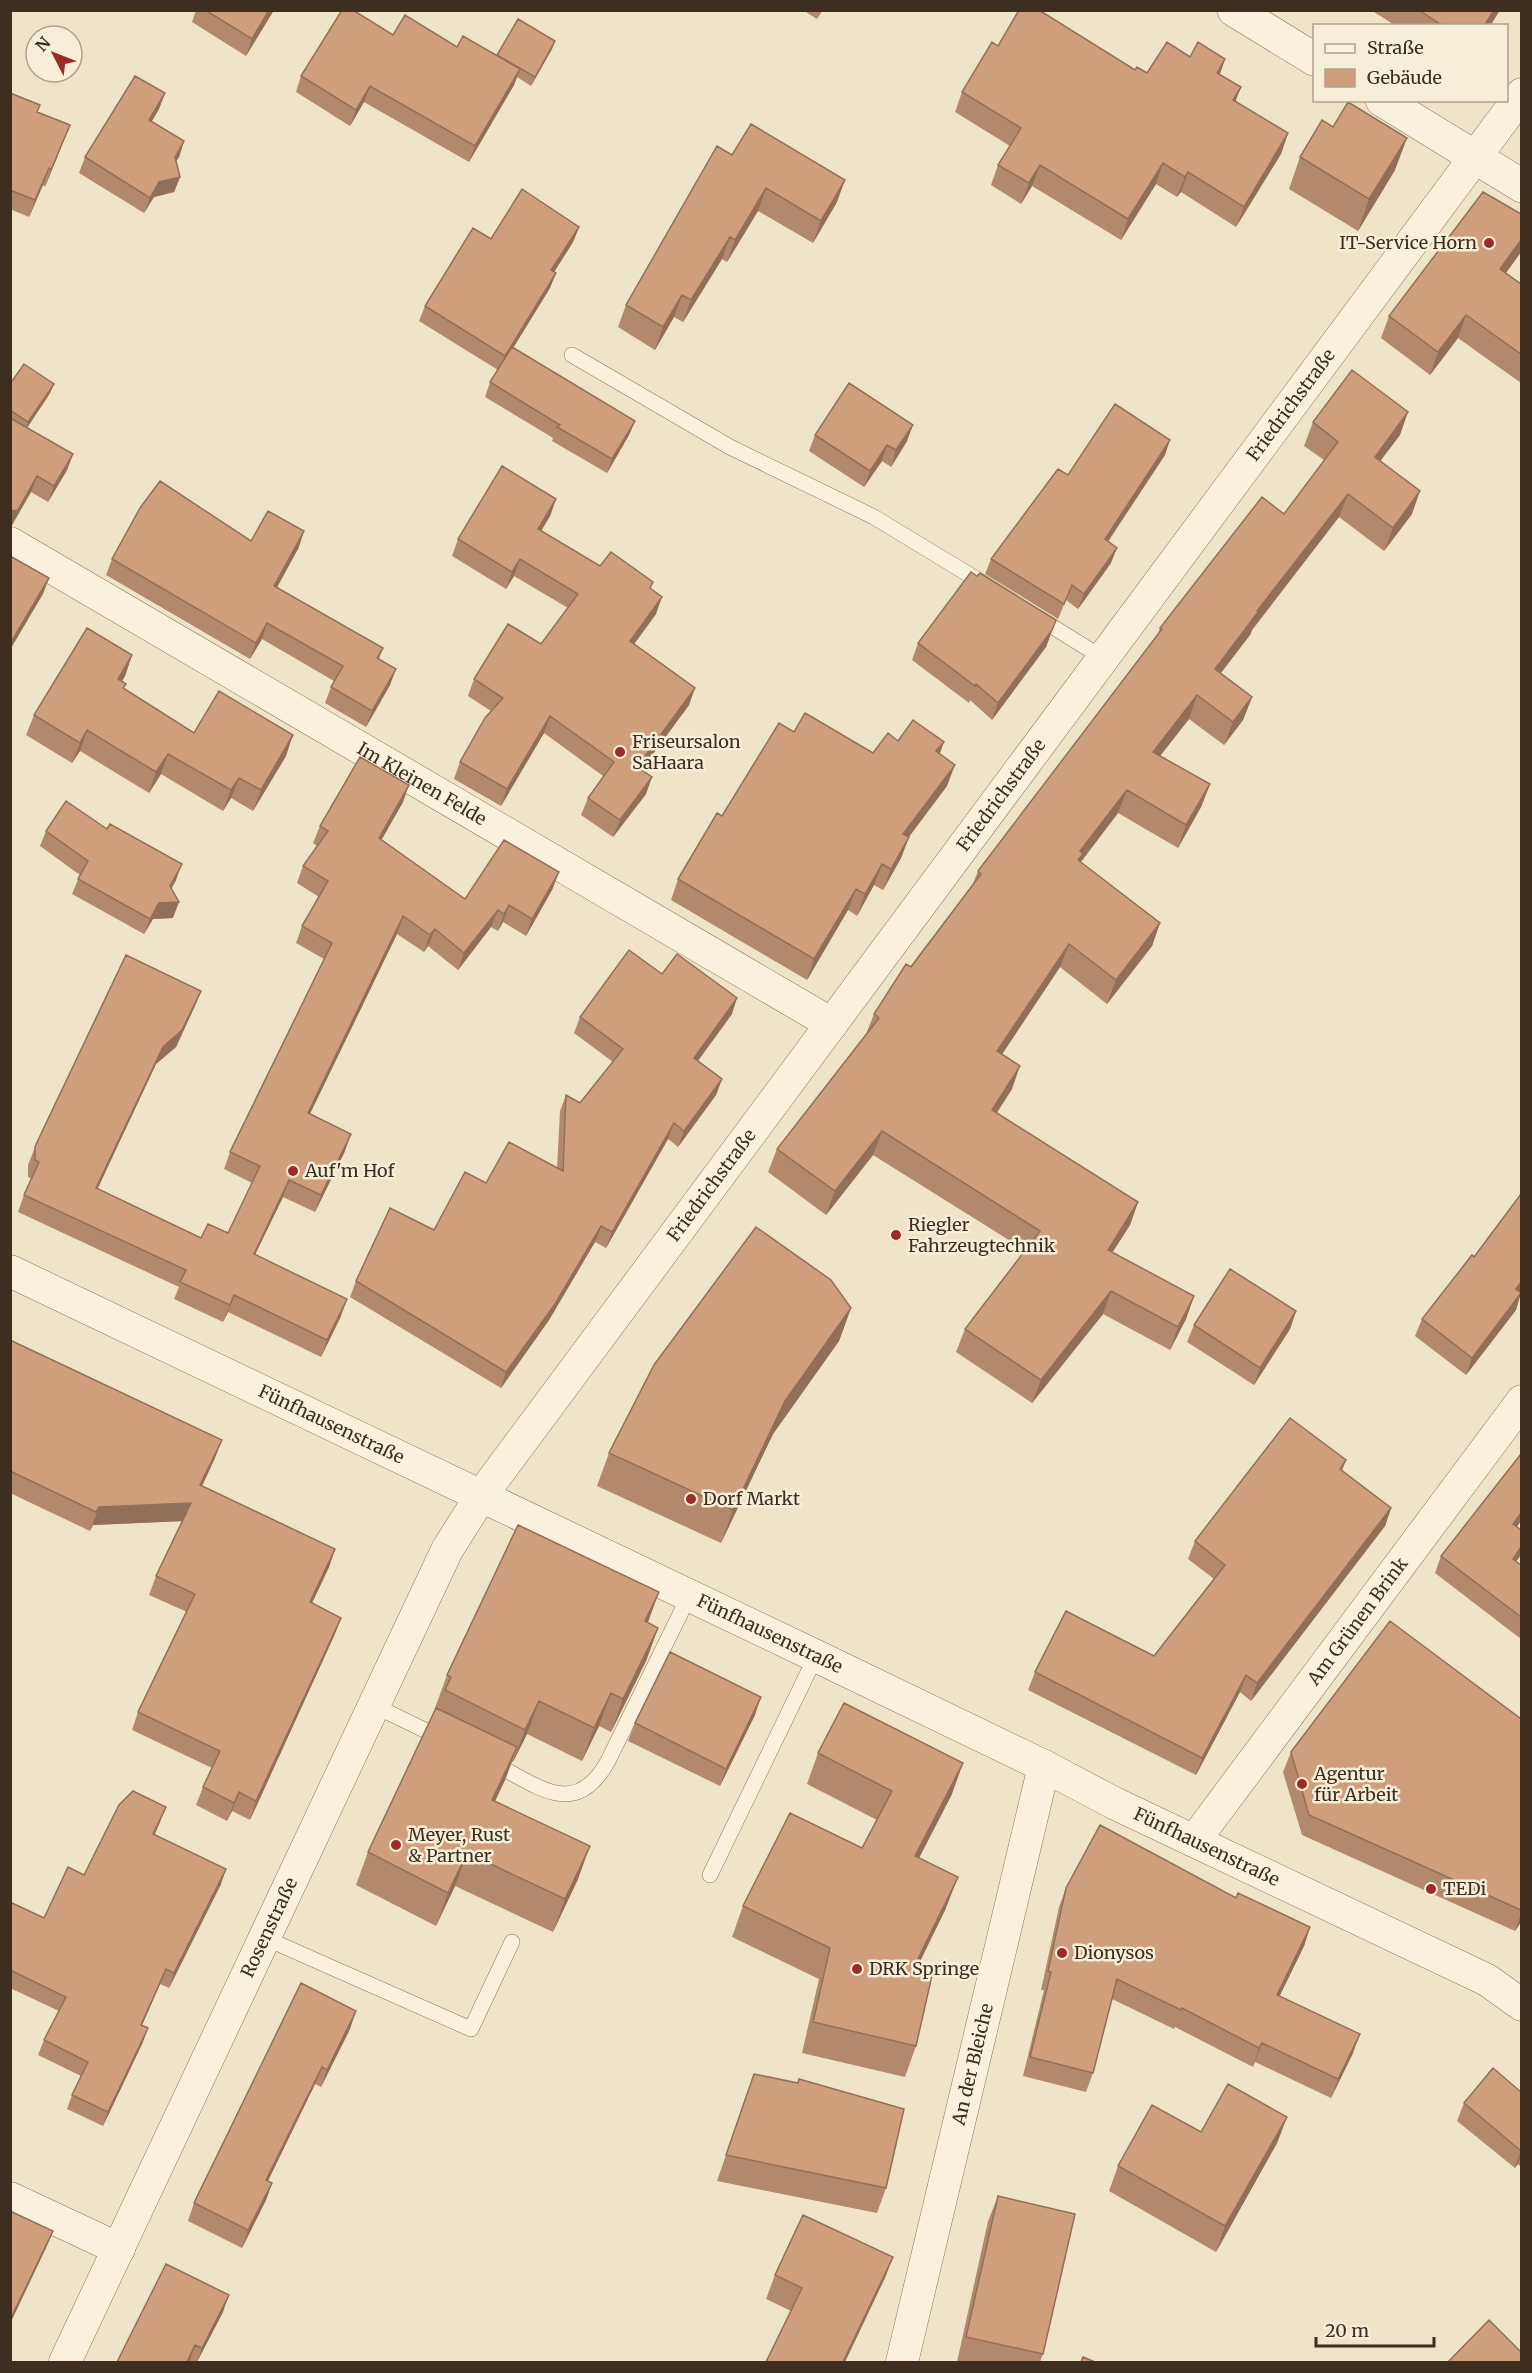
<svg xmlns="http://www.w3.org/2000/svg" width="1532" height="2373" font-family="Merriweather,serif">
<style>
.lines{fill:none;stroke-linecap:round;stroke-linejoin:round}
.service-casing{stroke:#8d765c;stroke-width:16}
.minor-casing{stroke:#8d765c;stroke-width:33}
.tertiary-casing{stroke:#8d765c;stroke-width:34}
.service{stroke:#faf1dc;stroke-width:15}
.minor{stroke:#faf1dc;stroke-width:32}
.tertiary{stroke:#faf1dc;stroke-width:33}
.wall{fill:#b2896c}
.shaded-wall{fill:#916f58}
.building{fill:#cf9f7d;stroke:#916f58;stroke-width:1.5}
.poi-dot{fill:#9e2a2b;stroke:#f7eed8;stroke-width:2}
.labels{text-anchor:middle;stroke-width:5;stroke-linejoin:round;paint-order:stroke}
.poi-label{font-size:18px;fill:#3d2e20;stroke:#f7eed8;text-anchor:start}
.street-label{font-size:18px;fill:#3d2e20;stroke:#f7eed8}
</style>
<rect width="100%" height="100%" fill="#f0e4c8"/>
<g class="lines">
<g class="service-casing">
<path id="service" d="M572,355L730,447L874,517L986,585
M1037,617L1103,658
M375,1706L443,1739
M491,1762C537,1785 575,1821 608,1761L689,1596
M710,1875L816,1656
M265,1938L471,2029L512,1942"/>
</g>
<g class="minor-casing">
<g id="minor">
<path id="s1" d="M10,543L832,1024"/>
<path id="s2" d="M10,1271L816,1656L1044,1766L1114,1803L1487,1980L1522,2005"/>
<path id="s3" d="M1194,1841L1522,1401"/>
<path d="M10,2198L119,2249"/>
<path id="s4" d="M65,2362L447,1550L481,1496L1522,94"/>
<path id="s5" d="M902,2362L1044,1766"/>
</g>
</g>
<g class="tertiary-casing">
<path id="tertiary" d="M1234,10L1314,59
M1382,100L1522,186"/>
</g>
<use href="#service" class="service"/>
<use href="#minor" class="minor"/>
<use href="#tertiary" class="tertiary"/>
</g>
<path class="wall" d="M196,10H274L246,56L192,22Z
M803,10H823L817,19Z
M1371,10H1500L1490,26H1396Z
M393,35L457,47L497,56L555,41L552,49L531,86L517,77L514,85L469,162L364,102L350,126L296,92L301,76Z
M998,46L1135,70L1147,73L1190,57L1225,59L1220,74L1235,102L1288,133L1281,154L1236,227L1181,192L1177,197L1156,184L1121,240L1032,186L1021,204L991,185L998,165L1010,146L955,112L962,92Z
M10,93L37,112L70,125L45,187L43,185L29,217L10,209Z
M165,93L159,109L152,121L184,141L179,157L176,161L180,177L174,192L154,197L144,213L79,173L85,157Z
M732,155L837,202L813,243L758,211L727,262L722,259L683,322L674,317L655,350L618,327L626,305Z
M1300,157L1395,170L1358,231L1289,189Z
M579,227L573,242L554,272L550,288L513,348L635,421L629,435L607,473L552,441L553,438L485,397L490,382L498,370L419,321L425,306L491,239Z
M1521,252L1506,273L1521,284V383L1458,338L1430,375L1381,338L1389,316Z
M10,384H54L50,393L27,428L73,454L67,470L48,502L31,492L12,525L10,526Z
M1313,422L1400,435L1380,461L1412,514L1384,551L1339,517L1252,630L1250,635L1221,673L1252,697L1243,720L1224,745L1189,719L1160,756L1210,784L1201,807L1178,848L1118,813L1081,862L1160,923L1152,946L1107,1004L1060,967L1002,1054L1012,1089L997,1113L1138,1202L1130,1225L1112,1253L1194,1296L1186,1319L1170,1350L1103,1314L1032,1403L956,1352L965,1329L1025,1250L873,1155L826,1215L768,1172L777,1149L866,1034L874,1014L973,884L978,871L1158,635L1160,628L1284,514L1324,460L1304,446Z
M815,435L907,441L891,467L882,461L864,487L809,451Z
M1165,455L1108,542L1111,563L1078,609L1066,600L1058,619L985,574L991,559L1068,475Z
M556,499L550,516L541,531L600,566L653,582L650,589L656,614L634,644L689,705L641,770L646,794L613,837L581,815L588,798L603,776L544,733L501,806L454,779L460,762L491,711L468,696L474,679L541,644L568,608L514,576L506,589L452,556L458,539Z
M251,541L299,547L277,587L383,648L379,659L390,685L366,727L325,703L331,687L334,681L262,639L250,659L106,575L112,559Z
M977,576L1056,620L1046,647L992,720L970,700L969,703L912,660L918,643Z
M132,655L125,676L122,681L124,688L194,733L286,756L253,811L231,798L223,811L161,774L149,793L80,751L72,763L26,735L34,715Z
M794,732L873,753L898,741L940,754L947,786L909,837L901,858L883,890L874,885L857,916L848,910L807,980L671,900L678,879L722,816Z
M403,802L381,840L465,899L559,872L552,890L526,936L503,922L498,931L491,927L458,970L428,946L424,952L397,934L310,1114L345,1151L315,1212L283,1197L255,1255L341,1316L321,1357L228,1312L223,1322L174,1299L179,1287L18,1212L24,1195L32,1179L28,1177V1165L35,1147L201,991L194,1008L176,1047L156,1064L97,1189L201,1238L228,1233L252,1183L224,1169L230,1152L324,959L296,943L302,926L319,897L297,883L303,866L317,846L313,843L320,826Z
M46,831L176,880L171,889L173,918L153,919L144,934L72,894L80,875L40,846Z
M662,974L732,1014L698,1061L722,1079L716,1095L678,1147L668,1139L606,1248L595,1242L549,1320L501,1388L350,1297L356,1281L434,1230L486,1183L557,1168L560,1111L566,1095L580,1103L613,1062L574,1033L580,1017Z
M1474,1257L1521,1292L1516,1310L1466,1375L1415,1336L1422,1319Z
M851,1308L839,1341L773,1434L721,1543L597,1486L609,1453Z
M1296,1311L1290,1329L1254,1385L1187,1342L1194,1325Z
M10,1340L215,1458L202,1486L335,1549L329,1567L312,1603L341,1618L334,1636L250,1820L232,1811L227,1821L196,1805L203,1787L212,1768L132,1730L138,1712L187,1612L149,1595L156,1576L182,1521L93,1525L90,1531L10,1493Z
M1346,1460L1342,1471L1391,1508L1385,1526L1251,1701L1240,1692L1196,1775L1028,1690L1035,1672L1154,1656L1214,1579L1188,1559L1195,1541Z
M1441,1556L1517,1562L1521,1565V1639L1435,1573Z
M648,1623L658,1628L646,1661L611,1732L599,1726L582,1761L527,1734L513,1762H512L505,1780L495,1801L578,1879L553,1932L455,1886L436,1926L356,1885L368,1852L436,1708H435L447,1675Z
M755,1715L720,1786L628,1741L635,1723Z
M1521,1719V1922L1515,1931L1302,1835L1283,1772L1291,1752Z
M818,1753L952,1794L919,1858L946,1908L917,1968L916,2046L905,2077L802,2053L819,1979L732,1937L743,1906L862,1848L877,1820L807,1784Z
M160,1822L155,1834L221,1884L169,1988L160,1984L142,2025L143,2042L103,2126L67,2109L72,2095L81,2076L38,2055L44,2040L59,2011L10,1988V1902L44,1918L84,1875Z
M1066,1888L1236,1898L1310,1927L1304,1946L1279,1996L1353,2053L1331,2098L1255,2062L1253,2067L1175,2027L1174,2029L1112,1999L1093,2073L1086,2092L1023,2076L1044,1990H1041L1059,1907Z
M350,2029L321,2087L315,2084L268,2181L272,2183L266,2200L242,2248L188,2221L194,2203Z
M1521,2092V2167L1518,2164L1515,2168L1457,2121L1464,2103Z
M745,2100L886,2188L877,2213L717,2181Z
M1287,2117L1277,2143L1216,2252L1109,2191L1118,2166L1201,2132Z
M998,2196L1043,2354L1040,2362H957L988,2221Z
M893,2257L884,2280L791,2311L766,2299L775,2275Z
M223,2312L197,2362H117Z"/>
<path class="shaded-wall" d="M269,10H274L246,56L252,39Z
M1494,10H1500L1490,26H1484Z
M555,41L552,49L531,86L535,77Z
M1225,59L1218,79L1217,73Z
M520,69L514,85L469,162L475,146Z
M370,86L364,102L350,126L356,110Z
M1241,87L1233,108V100Z
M165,93L159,109L143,135L149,120Z
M70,125L63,142L45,187L51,170Z
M1288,133L1281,154L1236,227L1244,207Z
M1407,138L1395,170L1358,231L1369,199Z
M184,141L179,157L169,172L175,157Z
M1163,163L1156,184L1121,240L1128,219Z
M1040,165L1032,186L1021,204L1029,183Z
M49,168L43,185L29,217L35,200Z
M1188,172L1181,192L1177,197L1185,177Z
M180,177L174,192L154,197L144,213L150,198L159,182Z
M845,180L837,202L813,243L821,221Z
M766,188L758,211L727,262L735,240Z
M579,227L573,242L546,285L551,270Z
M730,237L722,259L683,322L691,300Z
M1521,240V252L1492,292L1500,269Z
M556,273L550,288L499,371L505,356Z
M682,295L674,317L655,350L663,327Z
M1466,315L1458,338L1430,375L1438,352Z
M54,384L50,393L25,431L28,422Z
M1408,412L1400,435L1366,480L1375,457Z
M635,421L629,435L607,473L612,459Z
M913,425L907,441L891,467L896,450Z
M1170,440L1165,455L1099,554L1105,539Z
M887,445L882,461L864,487L870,471Z
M73,454L67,470L48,502L54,486Z
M37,476L31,492L12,525L10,526V511Z
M1420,491L1412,514L1384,551L1393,528Z
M1348,494L1339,517L1252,630L1250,635L1206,692L1215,669L1257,611Z
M556,499L550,516L532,546L538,529Z
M304,531L299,547L269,602L274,586Z
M1117,548L1111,563L1078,609L1084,594Z
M520,559L514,576L506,589L512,572Z
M49,578L43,594L10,650V644Z
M662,597L656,614L624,658L630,641Z
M1056,620L1046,647L992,720L998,703Z
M267,623L262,639L250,659L256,643Z
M132,655L125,676L111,699L118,679Z
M396,669L390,685L366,727L372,711Z
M695,688L689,705L631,784L637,767Z
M1197,695L1189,719L1145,775L1153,752Z
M1252,697L1243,720L1224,745L1233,722Z
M550,716L544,733L501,806L507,789Z
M87,730L80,751L72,763L80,743Z
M293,735L286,756L253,811L261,790Z
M944,742L936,764V751Z
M168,754L161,774L149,793L156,772Z
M955,765L947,786L895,855L903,834Z
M652,777L646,794L613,837L620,820Z
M239,778L231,798L223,811L231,790Z
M1210,784L1201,807L1178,848L1186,825Z
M409,785L403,802L373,855L379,838Z
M1127,790L1118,813L1079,864L1074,877L1080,851Z
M909,837L901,858L883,890L891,869Z
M182,864L176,880L164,902L170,886Z
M882,864L874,885L857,916L865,894Z
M559,872L552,890L526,936L532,919Z
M856,889L848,910L807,980L814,959Z
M179,902L173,918L153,919L144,934L150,919L159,903Z
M509,905L503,922L498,931L504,914Z
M498,910L491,927L458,970L464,953Z
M403,916L397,934L302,1130L308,1113Z
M1160,923L1152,946L1107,1004L1116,980Z
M435,929L428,946L424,952L430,935Z
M1069,944L1060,967L989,1074L997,1051Z
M201,991L194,1008L176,1047L156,1064L90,1205L96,1188L163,1047Z
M737,998L732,1014L688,1074L694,1058Z
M1020,1066L1012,1089L983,1133L992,1110Z
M722,1079L716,1095L678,1147L684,1131Z
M674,1123L668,1139L606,1248L612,1232Z
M882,1131L873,1155L826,1215L835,1191Z
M351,1134L345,1151L315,1212L321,1195Z
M289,1180L283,1197L247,1271L254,1254Z
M1138,1202L1130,1225L1099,1273L1108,1250Z
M601,1226L595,1242L549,1320L501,1388L506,1372Z
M1521,1282V1291L1510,1306L1516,1289Z
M1111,1291L1103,1314L1032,1403L1041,1380Z
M1521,1293L1516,1310L1466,1375L1472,1358Z
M234,1295L228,1312L223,1322L230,1305Z
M1194,1296L1186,1319L1170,1350L1178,1327Z
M347,1299L341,1316L321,1357L327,1340Z
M851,1308L839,1341L773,1434L721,1543L733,1510L785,1401Z
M1296,1311L1290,1329L1254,1385L1260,1368Z
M222,1440L215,1458L194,1503L200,1485Z
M191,1503L185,1521L93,1525L90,1531L99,1507Z
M1391,1508L1385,1526L1251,1701L1257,1683Z
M1521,1513V1521L1507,1541L1513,1524Z
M1521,1547V1555L1506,1576L1513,1559Z
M335,1549L329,1567L304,1620L310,1602Z
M659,1592L647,1625L645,1621Z
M341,1618L334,1636L250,1820L256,1801Z
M658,1628L646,1661L611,1732L623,1699Z
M1246,1675L1240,1692L1196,1775L1202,1758Z
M611,1693L599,1726L582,1761L594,1728Z
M761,1697L755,1715L720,1786L726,1769Z
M539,1701L527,1734L513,1762L525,1730Z
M517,1747L505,1780L480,1833L492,1800Z
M963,1763L952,1794L904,1887L915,1856Z
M239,1792L232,1811L227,1821L234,1803Z
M166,1807L160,1822L148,1848L153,1834Z
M590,1846L578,1879L553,1932L565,1899Z
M467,1853L455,1886L436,1926L448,1893Z
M226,1869L221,1884L169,1988L174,1973Z
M958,1877L946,1908L902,1998L914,1967Z
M1521,1914V1922L1515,1931Z
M1310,1927L1304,1946L1271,2014L1277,1995Z
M166,1969L160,1984L136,2039L141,2025Z
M356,2011L350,2029L321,2087L327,2070Z
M148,2028L143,2042L103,2126L108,2112Z
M1360,2034L1353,2053L1331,2098L1338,2079Z
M1262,2043L1255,2062L1253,2067L1259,2048Z
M322,2067L315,2084L260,2197L266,2180Z
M1287,2117L1277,2143L1216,2252L1225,2226Z
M1521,2150V2154L1518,2164L1515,2168Z
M272,2183L266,2200L242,2248L248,2230Z
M53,2231L46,2248L10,2324V2320Z
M893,2257L884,2280L845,2362H843Z
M229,2295L223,2312L197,2362L202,2348Z
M195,2345L189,2362H187Z"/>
<path class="building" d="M205,10H269L252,39Z
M342,10H353L393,35L405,15L457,47L463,36L520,69L475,146L370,86L356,110L301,76Z
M1019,10H1039L1135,70L1137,67L1147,73L1167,42L1190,57L1198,42L1225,59L1217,73L1241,87L1233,100L1288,133L1244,207L1188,172L1185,177L1163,163L1128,219L1040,165L1029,183L998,165L1021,128L962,92L992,42L998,46Z
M1419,10H1494L1484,26H1443Z
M518,19L555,41L535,77L497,55Z
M135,76L165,93L149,120L184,141L175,157L180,177L159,182L150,198L85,157Z
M10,93L40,105L37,112L70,125L51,170L49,168L35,200L10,190Z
M1348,102L1407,138L1369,199L1300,157L1322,120L1333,127Z
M751,124L845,180L821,221L766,188L735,240L730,237L691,300L682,295L663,327L626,305L717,146L732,155Z
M522,189L579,227L551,270L556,273L505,356L425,306L473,228L491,239Z
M1483,192L1521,214V240L1500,269L1521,284V354L1466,315L1438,352L1389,316Z
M512,347L635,421L612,459L557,427L560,425L490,382Z
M24,364L54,384L28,422L10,410V384Z
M1352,370L1408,412L1375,457L1420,491L1393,528L1348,494L1257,611L1258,612L1215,669L1252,697L1233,722L1197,695L1153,752L1210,784L1186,825L1127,790L1080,851L1083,854L1078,860L1160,923L1116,980L1069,944L997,1051L1020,1066L992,1110L1138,1202L1108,1250L1194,1296L1178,1327L1111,1291L1041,1380L965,1329L1040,1231L882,1131L835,1191L777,1149L879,1018L874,1014L906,964L911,967L981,874L978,871L1162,629L1160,628L1262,497L1284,514L1338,442L1313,422Z
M849,383L913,425L896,450L887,445L870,471L815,435Z
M1115,404L1170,440L1105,539L1117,548L1084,594L1072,585L1064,604L991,559L1058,469L1068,475Z
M10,418L73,454L54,486L37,476L18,510L10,511Z
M502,466L556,499L538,529L600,566L611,552L653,582L650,588L662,597L630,641L695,688L637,767L652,777L620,820L588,798L614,762L550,716L507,789L460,762L485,718L503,698L474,679L508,624L541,644L578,594L520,559L512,572L458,539Z
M160,481L251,541L268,511L304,531L274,586L383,648L377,658L396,669L372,711L331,687L343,666L267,623L256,643L112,559L140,508Z
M10,556L49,578L10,644Z
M971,572L977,576L980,573L1056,620L1052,630L998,703L976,684L975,686L918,643Z
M87,628L132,655L118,679L126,684L123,688L194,733L219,691L293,735L261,790L239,778L231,790L168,754L156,772L87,730L80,743L34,715Z
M805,713L873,753L888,733L898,741L913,720L944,742L936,751L955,765L903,834L909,837L891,869L882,864L865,894L856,889L814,959L678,879L717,813L722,816L779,723L794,732Z
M360,757L409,785L379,838L465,899L504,840L559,872L532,919L509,905L504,914L498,910L464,953L435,929L430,935L403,916L308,1113L351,1134L321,1195L289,1180L254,1254L347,1299L327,1340L234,1295L230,1305L180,1282L186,1270L24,1195L39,1162L35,1160V1147L39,1138L126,955L201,991L182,1030L163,1047L96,1188L201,1238L208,1224L228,1233L260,1166L230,1152L332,943L302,926L328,881L303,866L328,831L320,826Z
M66,801L107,829L110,824L182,864L170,886L179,902L159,903L150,919L78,879L88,861L46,831Z
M629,950L662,974L677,954L737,998L694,1058L722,1079L684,1131L674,1123L612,1232L601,1226L555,1304L506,1372L356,1281L390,1208L434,1230L465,1172L486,1183L509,1142L563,1171L566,1095L580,1103L623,1049L580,1017Z
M1521,1194V1282L1516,1289L1521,1293L1472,1358L1422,1319L1472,1255L1474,1257Z
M756,1227L831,1280L851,1308L785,1401L733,1510L609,1453L654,1365Z
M1230,1269L1296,1311L1260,1368L1194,1325Z
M10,1340L222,1440L200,1485L335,1549L310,1602L341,1618L256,1801L239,1792L234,1803L203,1787L220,1751L138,1712L195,1594L156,1576L191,1503L99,1507L96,1512L10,1471Z
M1290,1418L1346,1460L1340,1469L1391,1508L1257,1683L1246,1675L1202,1758L1035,1672L1066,1611L1154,1656L1225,1565L1195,1541Z
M1521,1454V1513L1513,1524L1521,1530V1547L1513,1559L1521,1565V1617L1441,1556Z
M518,1525L659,1592L645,1621L658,1628L623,1699L611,1693L594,1728L539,1701L525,1730L445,1690L451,1677L447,1675Z
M1390,1621L1521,1719V1910L1309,1815L1291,1752Z
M670,1652L761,1697L726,1769L635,1723Z
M844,1703L963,1763L915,1856L958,1877L914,1967L933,1971L916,2046L813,2022L830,1948L743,1906L790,1813L862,1848L892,1791L818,1753Z
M436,1708L517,1747L492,1800L590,1846L565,1899L467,1853L448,1893L368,1852Z
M133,1791L166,1807L153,1834L226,1869L174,1973L166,1969L141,2025L148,2028L108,2112L72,2095L88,2062L44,2040L66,1997L10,1970V1902L44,1918L68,1867L84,1875L119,1805Z
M1100,1825L1236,1898L1238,1893L1310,1927L1277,1995L1360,2034L1338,2079L1262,2043L1259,2048L1182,2008L1181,2010L1117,1979L1093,2073L1030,2057L1051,1972L1048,1971L1066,1888Z
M301,1983L356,2011L327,2070L322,2067L266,2180L272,2183L248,2230L194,2203Z
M1493,2068L1521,2092V2151L1464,2103Z
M754,2074L798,2083L799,2079L904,2109L886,2188L726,2155Z
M1228,2084L1287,2117L1225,2226L1118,2166L1152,2105L1201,2132Z
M998,2196L1075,2214L1043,2354L966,2337Z
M10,2211L53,2231L10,2320Z
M803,2215L893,2257L843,2362H766L802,2288L775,2275Z
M166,2264L229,2295L202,2348L195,2345L187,2362H117Z
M1489,2320L1521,2352V2362H1448Z
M1083,2357L1095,2362H1081Z"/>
<g class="poi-dot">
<circle cx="1489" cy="243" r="6"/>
<circle cx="620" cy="752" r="6"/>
<circle cx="293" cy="1171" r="6"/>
<circle cx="896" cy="1235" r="6"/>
<circle cx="691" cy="1499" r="6"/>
<circle cx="1302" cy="1784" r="6"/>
<circle cx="396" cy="1845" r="6"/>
<circle cx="1431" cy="1889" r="6"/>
<circle cx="1062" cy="1953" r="6"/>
<circle cx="857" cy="1969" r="6"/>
</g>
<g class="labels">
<g class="poi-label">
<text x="1477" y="249" text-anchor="end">IT-Service Horn</text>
<text x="632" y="748">Friseursalon<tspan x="632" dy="21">SaHaara</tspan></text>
<text x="305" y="1177">Auf'm Hof</text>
<text x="908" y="1231">Riegler<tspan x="908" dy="21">Fahrzeugtechnik</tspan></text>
<text x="703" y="1505">Dorf Markt</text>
<text x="1314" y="1780">Agentur<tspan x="1314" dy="21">für Arbeit</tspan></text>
<text x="408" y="1841">Meyer, Rust<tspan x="408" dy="21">&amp; Partner</tspan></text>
<text x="1443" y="1895">TEDi</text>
<text x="1074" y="1959">Dionysos</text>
<text x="869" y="1975">DRK Springe</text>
</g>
<g class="street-label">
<text dy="6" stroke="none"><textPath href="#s4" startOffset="2320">Friedrichstraße</textPath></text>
<text dy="6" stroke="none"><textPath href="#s1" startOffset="477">Im Kleinen Felde</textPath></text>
<text dy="6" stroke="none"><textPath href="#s4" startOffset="1834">Friedrichstraße</textPath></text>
<text dy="6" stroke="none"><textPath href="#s4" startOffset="1348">Friedrichstraße</textPath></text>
<text dy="6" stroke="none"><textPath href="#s2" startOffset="356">Fünfhausenstraße</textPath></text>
<text dy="6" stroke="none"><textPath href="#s3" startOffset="274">Am Grünen Brink</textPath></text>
<text dy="6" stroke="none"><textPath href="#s2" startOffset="842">Fünfhausenstraße</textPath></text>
<text dy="6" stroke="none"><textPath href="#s2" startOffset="1328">Fünfhausenstraße</textPath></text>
<text dy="6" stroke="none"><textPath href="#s4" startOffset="480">Rosenstraße</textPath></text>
<text dy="6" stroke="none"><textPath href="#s5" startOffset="306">An der Bleiche</textPath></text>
</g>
</g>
<rect width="1532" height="2373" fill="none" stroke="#3d2e20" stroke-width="24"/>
<rect x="1313" y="24" width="195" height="78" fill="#f7eed8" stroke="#ada18e" stroke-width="1.5"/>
<rect x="1325" y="44" width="30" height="9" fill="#faf1dc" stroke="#ada18e" stroke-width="1.5"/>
<text x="1367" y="54" font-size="18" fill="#3d2e20">Straße</text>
<rect x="1325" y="69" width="30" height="18" fill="#cf9f7d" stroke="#ada18e" stroke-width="1.5"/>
<text x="1367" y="84" font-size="18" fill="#3d2e20">Gebäude</text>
<g transform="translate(54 54) rotate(312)"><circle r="28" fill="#f7eed8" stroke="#ada18e" stroke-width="1.5"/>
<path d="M0-4.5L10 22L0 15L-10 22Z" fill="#9e2a2b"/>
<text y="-9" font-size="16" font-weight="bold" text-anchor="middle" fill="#3d2e20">N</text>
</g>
<path d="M1316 2337v9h118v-9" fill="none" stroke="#3d2e20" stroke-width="3"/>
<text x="1325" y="2337" font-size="18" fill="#3d2e20" stroke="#f7eed8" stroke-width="4.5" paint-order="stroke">20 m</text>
</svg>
